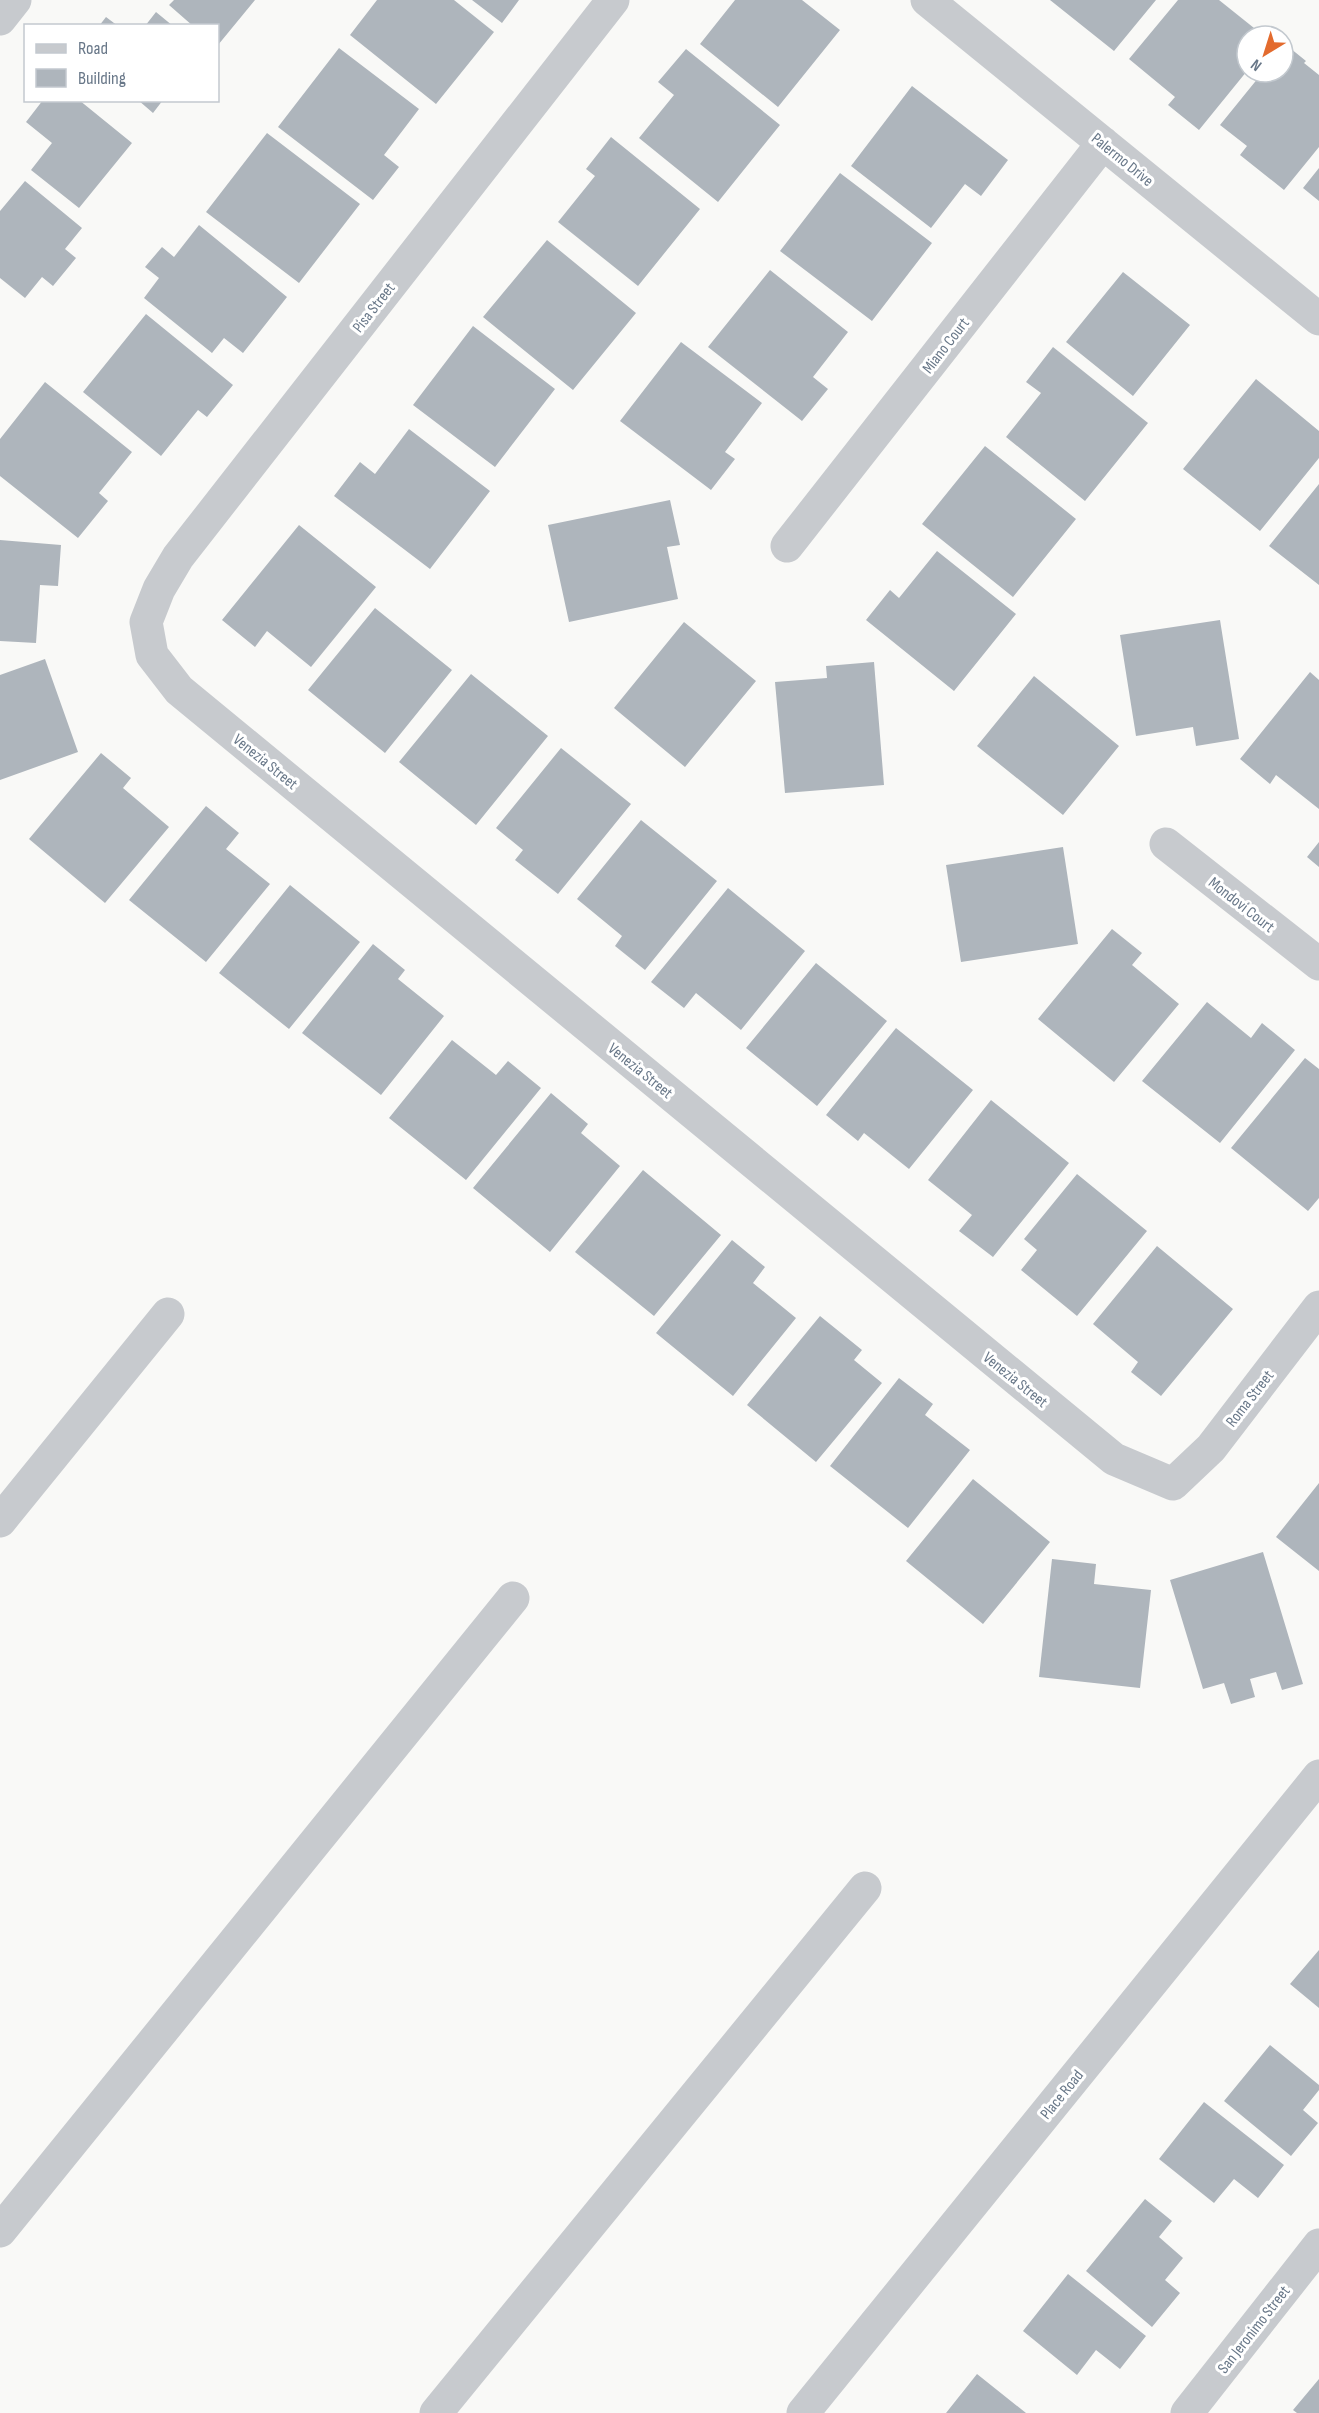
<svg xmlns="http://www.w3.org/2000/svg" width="1319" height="2413" font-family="'Sofia Sans Condensed',sans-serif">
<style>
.building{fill:#aeb5bc}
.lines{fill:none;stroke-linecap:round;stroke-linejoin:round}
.minor{stroke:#c7cace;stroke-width:33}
.labels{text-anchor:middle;stroke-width:6;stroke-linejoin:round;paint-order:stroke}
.street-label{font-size:16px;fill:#687788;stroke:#fff}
</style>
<rect width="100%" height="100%" fill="#f9f9f7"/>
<path class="building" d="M174,0H255L218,45V26H193L169,5Z
M377,0H454L494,32L436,104L350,35Z
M472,0H519L502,23Z
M735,0H802L840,30L778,107L700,44Z
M1050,0H1156L1114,51Z
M1178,0H1219L1264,36H1247V71L1199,130L1168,105L1175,97L1129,59Z
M156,12L173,26H145Z
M106,17L118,26H99Z
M1285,44L1306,61L1304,63L1319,75V147L1284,190L1240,155L1247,146L1220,125L1263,72H1283V47Z
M339,48L419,109L384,155L399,167L373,200L278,127Z
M686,49L780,125L718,202L639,138L674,95L658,82Z
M912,86L1008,160L981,196L965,184L931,228L851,166Z
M43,100H79L132,143L79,208L31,170L52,143L26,122Z
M138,100H163L153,113Z
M267,133L360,204L299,283L206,212Z
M611,137L700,209L638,286L558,222L595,176L586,169Z
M1319,168V201L1303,188Z
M840,173L932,243L872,321L780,251Z
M25,181L82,228L65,249L76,258L53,286L42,277L25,298L0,278V211Z
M199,225L287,297L243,353L224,338L212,353L144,298L159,278L145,267L162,247L174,257Z
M547,240L636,313L573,390L483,317Z
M770,270L848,332L813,377L828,389L802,421L708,347Z
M1123,272L1190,325L1133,396L1066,342Z
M146,314L233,385L207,417L198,410L161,456L83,392Z
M473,326L555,389L495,467L413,405Z
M681,342L762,403L725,452L735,459L711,490L620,421Z
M1053,347L1148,423L1085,501L1006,437L1041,393L1026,382Z
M1256,379L1319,431V458L1260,531L1183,469Z
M45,382L132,452L99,493L108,501L78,538L0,476V439Z
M409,429L490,491L430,569L334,496L360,462L375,474Z
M985,446L1076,519L1013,597L922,524Z
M1319,484V585L1269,546Z
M670,500L680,545L667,547L678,599L569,622L548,525Z
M299,525L376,587L311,667L267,631L255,647L222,620Z
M0,540L61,545L58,586L40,585L36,643L0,641Z
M937,551L1016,614L954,691L866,620L890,590L899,598Z
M375,608L452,670L385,753L308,690Z
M1220,620L1239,739L1196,746L1193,727L1136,736L1120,635Z
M684,622L756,681L685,767L614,708Z
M45,659L78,752L0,780V675Z
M874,662L884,785L785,793L775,682L827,678L826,666Z
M1310,672L1319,680V809L1276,775L1270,784L1240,759Z
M471,674L548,736L476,825L399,762Z
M1034,676L1119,746L1063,815L977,746Z
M561,748L631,804L558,894L515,860L523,850L496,828Z
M101,753L131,778L123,788L169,827L105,903L29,839Z
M206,806L239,833L226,849L270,884L206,962L129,900Z
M641,820L717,881L645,970L615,946L622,936L577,899Z
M1319,842V867L1307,857Z
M1063,847L1078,944L961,962L946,865Z
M290,885L360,942L289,1029L219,973Z
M728,888L805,951L741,1030L696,993L684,1008L651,982Z
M1112,929L1142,953L1132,965L1179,1004L1114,1082L1038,1019Z
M373,944L405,970L398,979L444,1016L381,1095L302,1033Z
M816,963L887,1021L817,1106L746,1048Z
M1207,1002L1251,1038L1262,1023L1295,1050L1220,1143L1142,1081Z
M896,1028L973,1090L909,1169L864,1133L858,1141L826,1115Z
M452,1040L496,1075L508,1061L541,1088L466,1180L389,1118Z
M1305,1058L1319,1069V1198L1308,1211L1231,1148Z
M551,1093L588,1124L581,1133L620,1166L550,1252L473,1188Z
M991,1100L1069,1163L993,1257L959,1231L972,1215L928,1180Z
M643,1170L721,1235L654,1316L575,1252Z
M1077,1174L1147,1231L1077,1316L1021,1270L1037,1250L1024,1239Z
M732,1240L765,1267L753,1283L796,1318L733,1396L656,1333Z
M1157,1246L1233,1309L1161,1396L1131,1372L1138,1362L1093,1324Z
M820,1316L862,1350L854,1360L882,1383L816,1462L747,1405Z
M899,1378L933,1404L925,1415L970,1450L908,1528L830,1466Z
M973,1479L1050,1542L983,1624L906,1561Z
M1319,1483V1571L1276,1537Z
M1263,1552L1303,1684L1282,1690L1276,1672L1250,1679L1255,1697L1231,1704L1224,1683L1203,1689L1170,1580Z
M1052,1559L1096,1564L1094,1584L1151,1590L1140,1688L1039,1677Z
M1319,1950V2008L1290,1984Z
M1270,2045L1319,2085V2090L1303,2110L1318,2123L1291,2156L1224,2101Z
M1204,2102L1284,2165L1258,2198L1234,2179L1214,2203L1159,2159Z
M1145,2199L1172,2221L1159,2237L1183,2258L1165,2280L1180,2293L1152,2327L1086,2271Z
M1068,2274L1146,2336L1120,2369L1096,2350L1077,2375L1023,2331Z
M977,2374L1026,2413H946Z
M1319,2379V2413H1297L1293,2410Z"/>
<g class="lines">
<path class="minor" d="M613,0L178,557L159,589L146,622L152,655L179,690L1114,1459L1173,1484L1211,1448L1319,1307
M927,0L1319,319
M0,19L15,0
M787,546L1103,143
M1166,844L1319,964
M0,1521L168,1314
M0,2231L513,1598
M436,2413L865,1888
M803,2413L1319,1776
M1187,2413L1319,2245"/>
</g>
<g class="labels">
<g class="street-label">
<text transform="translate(1123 159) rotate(39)" y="6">Palermo Drive</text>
<text transform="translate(373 307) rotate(-52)" y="6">Pisa Street</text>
<text transform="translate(945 345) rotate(-52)" y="6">Miano Court</text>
<text transform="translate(266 761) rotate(39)" y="6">Venezia Street</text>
<text transform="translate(1242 904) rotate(38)" y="6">Mondovi Court</text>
<text transform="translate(641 1070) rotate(39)" y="6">Venezia Street</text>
<text transform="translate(1016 1379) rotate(39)" y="6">Venezia Street</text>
<text transform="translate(1249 1398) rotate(-52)" y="6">Roma Street</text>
<text transform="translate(1061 2094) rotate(-51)" y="6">Place Road</text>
<text transform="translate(1253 2329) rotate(-52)" y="6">San Jeronimo Street</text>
</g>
</g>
<rect x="24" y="24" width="195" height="78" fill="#ffffff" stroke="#c3c9cf" stroke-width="1.5"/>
<rect x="36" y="44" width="30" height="9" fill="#c7cace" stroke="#c3c9cf" stroke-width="1.5"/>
<text x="78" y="54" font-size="18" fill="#687788">Road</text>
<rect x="36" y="69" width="30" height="18" fill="#aeb5bc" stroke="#c3c9cf" stroke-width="1.5"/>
<text x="78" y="84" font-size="18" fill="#687788">Building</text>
<g transform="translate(1265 54) rotate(218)"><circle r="28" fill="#ffffff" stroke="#c3c9cf" stroke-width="1.5"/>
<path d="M0-4.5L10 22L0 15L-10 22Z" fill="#e36b2e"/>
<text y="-9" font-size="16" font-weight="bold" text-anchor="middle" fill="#687788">N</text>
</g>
</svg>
